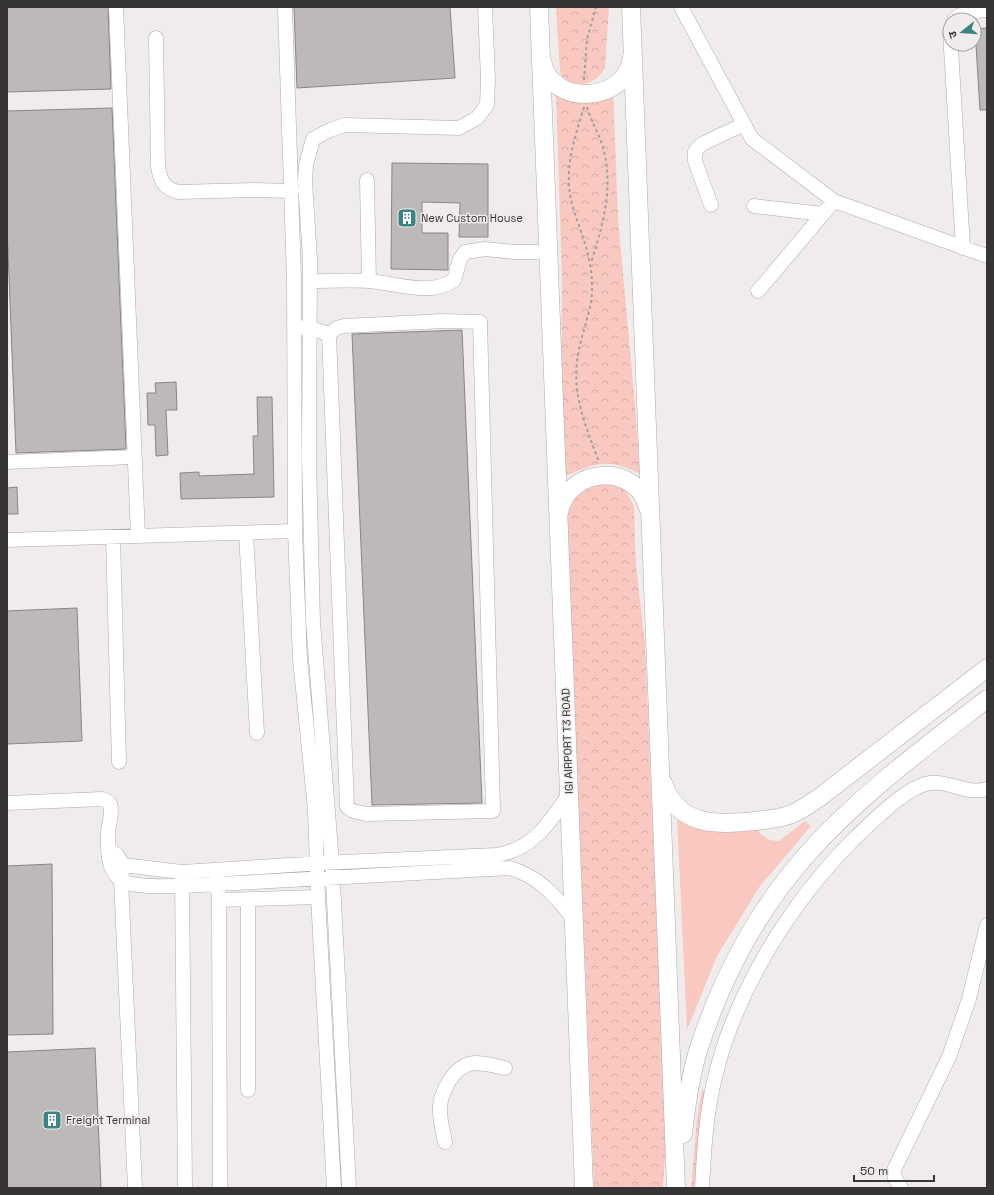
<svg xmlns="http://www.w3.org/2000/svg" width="994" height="1195" font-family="'Space Grotesk','Noto Sans Devanagari',sans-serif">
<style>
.grass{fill:#f9c9c1}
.forest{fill:url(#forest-crowns)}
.building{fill:#bdb9b9;stroke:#898685}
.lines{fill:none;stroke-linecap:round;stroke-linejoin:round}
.minor-casing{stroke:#afabaa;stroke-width:15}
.major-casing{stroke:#afabaa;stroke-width:19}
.path{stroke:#a19f9e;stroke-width:2;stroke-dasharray:3 3;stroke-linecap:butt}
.minor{stroke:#fff;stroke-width:14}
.major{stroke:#fff;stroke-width:18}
.labels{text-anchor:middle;stroke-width:3;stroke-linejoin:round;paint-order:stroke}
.poi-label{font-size:11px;fill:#363534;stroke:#efeceb;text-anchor:start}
.street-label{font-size:11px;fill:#363534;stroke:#efeceb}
</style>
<defs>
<pattern id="forest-crowns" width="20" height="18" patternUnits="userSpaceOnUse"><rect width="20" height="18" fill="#f9c9c1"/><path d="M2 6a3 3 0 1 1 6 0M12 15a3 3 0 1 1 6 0" fill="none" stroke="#d6ada6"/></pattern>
</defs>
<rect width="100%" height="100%" fill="#efeceb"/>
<path class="grass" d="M677,817L758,828L760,834L770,840L779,841L805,821L811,826L760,886L717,956L687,1030Z"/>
<path class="forest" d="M556,7H609L605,68C596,85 572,93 560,73Z
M613,90L618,218L635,405L640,474C608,457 595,463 563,477L561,418L562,280L556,94C580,107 589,100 613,90Z
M601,481L621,487L627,493L634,506L636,566L645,644L666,1143L663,1188H594L567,513C574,492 582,490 601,481Z
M702,1090L708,1092L698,1188H691L697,1119Z"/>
<path class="building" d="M7,7H108L111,89L7,92Z
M294,7H450L455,78L297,88Z
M987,28V110H980L975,29Z
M112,108L126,449L16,453L7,227V111Z
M392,163L488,164V237H459L460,203L422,202V233H448V270L391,269Z
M462,330L482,803L372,805L352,334Z
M176,382L177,410H166L168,455L156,456L155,425H148L147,393H156L155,383Z
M257,397H272L274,497L181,499L180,473L199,472V476L254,474L253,436H258Z
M17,487L18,514H7V488Z
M77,608L82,741L7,744V611Z
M52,864L53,1034L7,1035V866Z
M95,1048L101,1188H7V1052Z"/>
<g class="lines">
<g class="minor-casing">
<path id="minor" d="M116,7L138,536
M285,7L294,277L295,531L300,659L315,810L318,897L334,1188
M681,7L752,139L834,201L987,256
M954,20C962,11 976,11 987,10
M950,32L963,248
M156,38L158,166C160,180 163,188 178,192L253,190L292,191
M367,180L369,281
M711,205L695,161V151L702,144L744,124
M754,206L823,214
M310,281C329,281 350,280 369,281C396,283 431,297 454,280L460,259L465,252L485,249L514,252H548
M758,291L834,201
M294,327L310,328L329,334L347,807L353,811L366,814L493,811L480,322L444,321L344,326L337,328L329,334
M7,462L134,457
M246,533L257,733
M113,537L119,762
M7,540L295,531
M7,803L102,799C105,800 108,801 110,804C113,812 109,824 108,832C108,847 106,870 121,880C133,888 167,886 182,886L509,868C538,875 556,897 574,919
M109,850L117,855L123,865L182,872L322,863L496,855C533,850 550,822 569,794
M122,871L121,880L135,1188
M182,877L185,1188
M217,877L219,900L220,1188
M219,900L318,897
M248,1090V899
M445,1142C443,1131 439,1117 440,1106C442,1090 453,1069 469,1064C480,1061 494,1066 505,1068
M349,1188L332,863L313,622L309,460L310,259L305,182L306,165L313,139L330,130L345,125L459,128L477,118L487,105L488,79L485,7
M702,1188C704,1151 706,1113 715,1077C736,990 791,902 854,839C871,823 898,795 920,786C943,775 963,796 987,789
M901,1188L895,1178L894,1170L949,1057L969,999L987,925"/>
</g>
<g class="major-casing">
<path id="major" d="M539,7L584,1188
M631,7L676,1188
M542,61C551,108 627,103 632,57
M559,513C567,466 637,462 648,508
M663,783C678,827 717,825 755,821C768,819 782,819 794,813C803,809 811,803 820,797L987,668
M683,1134C686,1106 690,1078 698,1051C721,979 758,909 809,852C861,794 925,747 987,699"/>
</g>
<path class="path" d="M584,80L587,39L596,7
M584,107C573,143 562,174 574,211C582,236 592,258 592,285C593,308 583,328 579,350C570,391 585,424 599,462
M587,107C591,121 599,134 603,147C614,188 603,224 591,263"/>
<use href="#minor" class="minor"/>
<use href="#major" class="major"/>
</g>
<defs>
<g id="building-square" transform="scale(1)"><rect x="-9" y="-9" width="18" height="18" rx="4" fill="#3b8383" stroke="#efeceb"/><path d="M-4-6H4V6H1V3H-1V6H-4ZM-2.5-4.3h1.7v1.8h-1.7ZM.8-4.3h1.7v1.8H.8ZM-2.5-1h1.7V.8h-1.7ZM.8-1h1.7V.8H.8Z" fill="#fff"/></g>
</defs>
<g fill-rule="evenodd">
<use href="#building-square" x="407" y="218"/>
<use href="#building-square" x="52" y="1120"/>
</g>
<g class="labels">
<g class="poi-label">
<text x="421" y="222">New Custom House</text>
<text x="66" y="1124">Freight Terminal</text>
</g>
<g class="street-label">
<text transform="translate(567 741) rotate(-92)" y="4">IGI AIRPORT T3 ROAD</text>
</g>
</g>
<rect width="994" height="1195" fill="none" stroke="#363534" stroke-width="16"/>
<g transform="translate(962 32) rotate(253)"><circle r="19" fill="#efeceb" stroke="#a5a3a2"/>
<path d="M0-3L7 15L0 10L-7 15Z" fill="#3b8383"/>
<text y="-6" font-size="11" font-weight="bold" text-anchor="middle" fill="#363534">उ</text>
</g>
<path d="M854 1175v6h80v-6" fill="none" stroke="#363534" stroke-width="2"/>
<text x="860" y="1175" font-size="12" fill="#363534" stroke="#efeceb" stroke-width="3" paint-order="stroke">50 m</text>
</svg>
